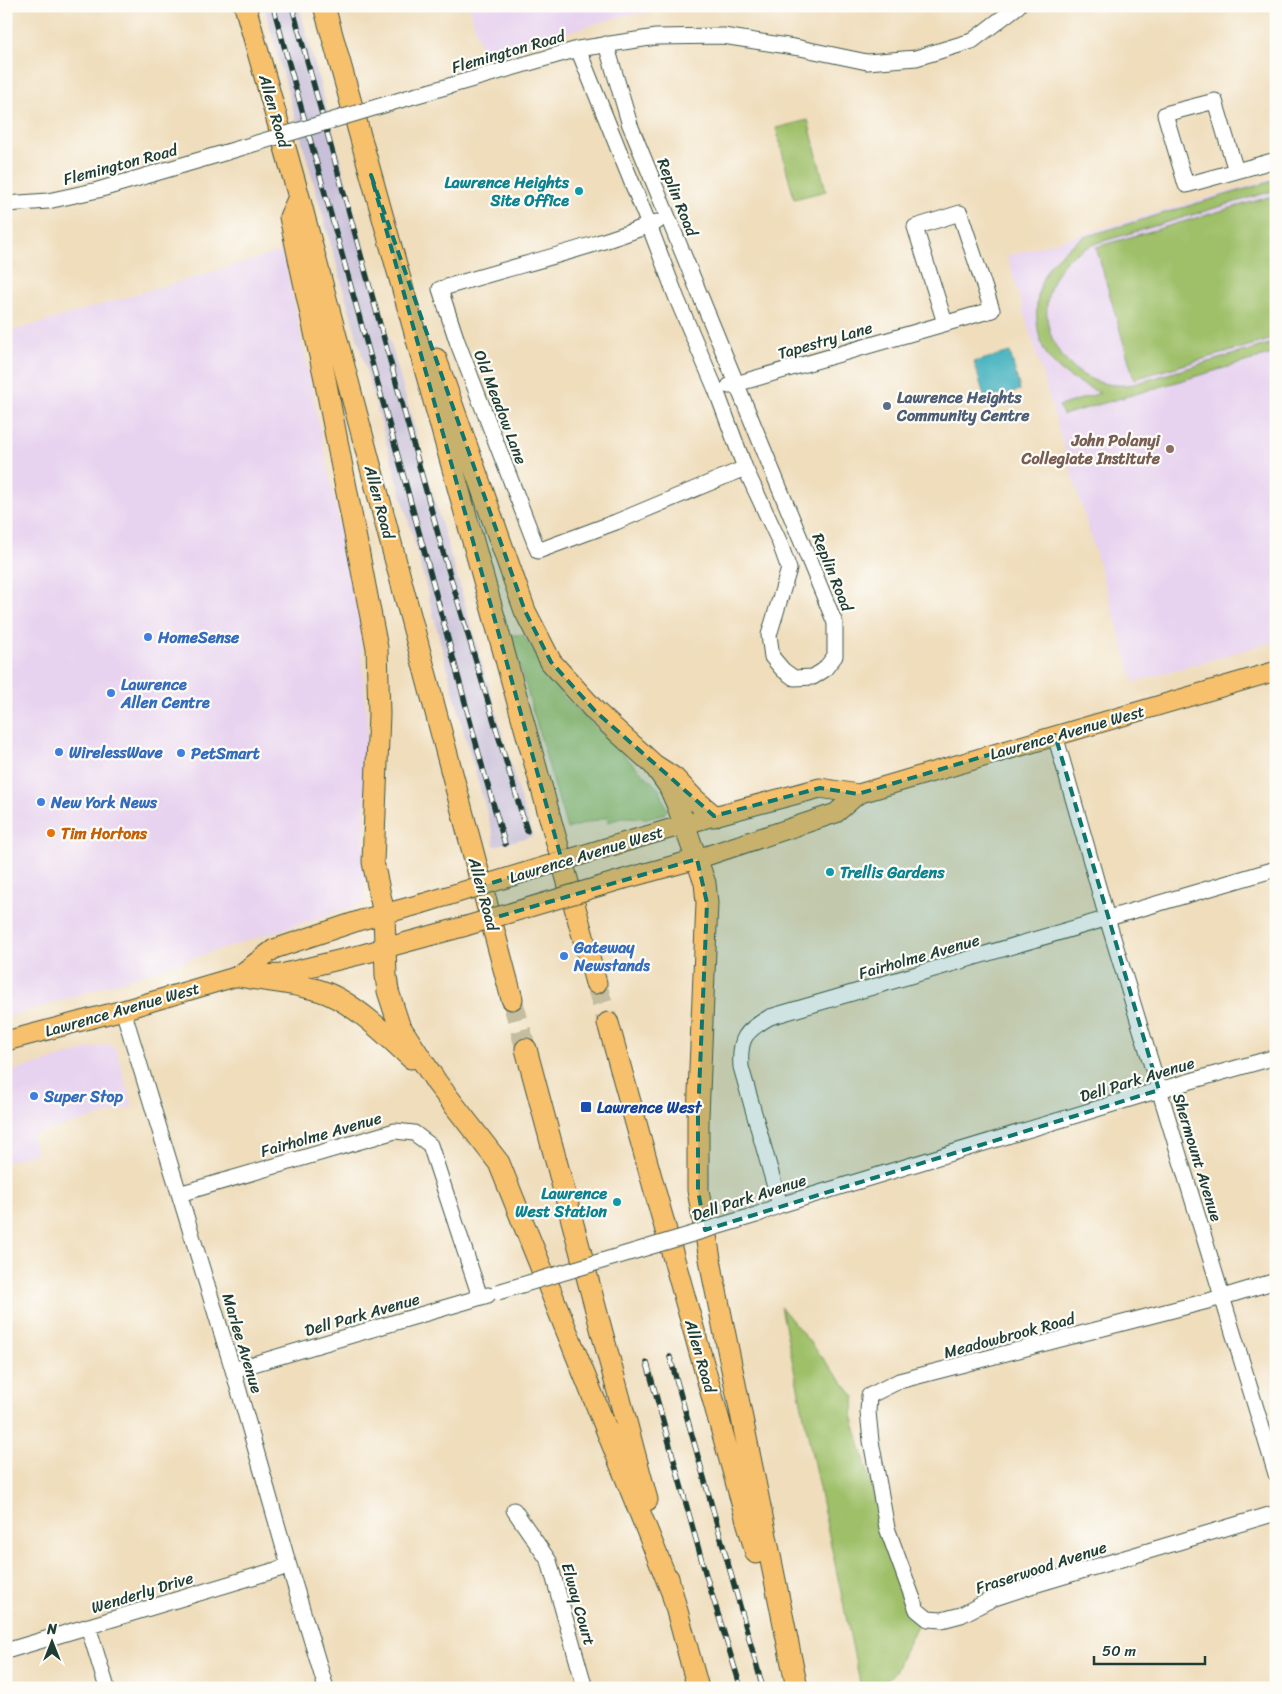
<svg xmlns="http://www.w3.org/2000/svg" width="1282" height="1694" font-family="Sriracha,sans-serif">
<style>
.built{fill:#e7d2ef}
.industrial{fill:#c8bfd8}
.green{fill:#9fc069;stroke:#5f7e4e}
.water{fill:#44b2bf;stroke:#32787a}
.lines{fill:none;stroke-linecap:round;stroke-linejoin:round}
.highway-tunnel{stroke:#c5bda0;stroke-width:21;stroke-dasharray:21 11;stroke-linecap:butt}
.minor-casing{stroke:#3e5548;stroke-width:17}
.major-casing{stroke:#3e5548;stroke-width:21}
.highway-casing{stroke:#3e5548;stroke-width:23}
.minor{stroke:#fff;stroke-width:15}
.major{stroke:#f7c06c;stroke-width:19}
.highway{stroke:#f7c06c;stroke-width:21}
.rail-casing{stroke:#1f3d34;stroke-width:5.5}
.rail{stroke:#fdfcf7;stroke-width:4;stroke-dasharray:11;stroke-linecap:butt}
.minor-bridge-casing{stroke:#3e5548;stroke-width:17;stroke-linecap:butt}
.major-bridge-casing{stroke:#3e5548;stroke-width:21;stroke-linecap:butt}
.minor-bridge{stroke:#fff;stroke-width:15}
.major-bridge{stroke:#f7c06c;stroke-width:19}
.marked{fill:#0f766e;fill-opacity:0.2;stroke:#0f766e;stroke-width:4;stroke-dasharray:10 6;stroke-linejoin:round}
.culture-dot{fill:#0f9aa8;stroke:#fdfcf7;stroke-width:2}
.service-dot{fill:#5c6f8a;stroke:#fdfcf7;stroke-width:2}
.education-dot{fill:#8d6e63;stroke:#fdfcf7;stroke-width:2}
.shop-dot{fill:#3f7fe0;stroke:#fdfcf7;stroke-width:2}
.food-dot{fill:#e8710a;stroke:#fdfcf7;stroke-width:2}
.transit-dot{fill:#1a4fb4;stroke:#fdfcf7;stroke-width:2}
.labels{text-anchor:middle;stroke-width:4.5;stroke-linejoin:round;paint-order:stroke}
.street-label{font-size:16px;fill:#1f3d34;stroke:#fdfcf7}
.culture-label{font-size:16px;font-weight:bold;fill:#0d838f;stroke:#fdfcf7;text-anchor:end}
.service-label{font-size:16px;font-weight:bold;fill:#4e5e75;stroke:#fdfcf7;text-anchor:start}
.education-label{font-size:16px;font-weight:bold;fill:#785e54;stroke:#fdfcf7;text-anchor:end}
.shop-label{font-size:16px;font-weight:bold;fill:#366cbe;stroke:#fdfcf7;text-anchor:start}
.food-label{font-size:16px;font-weight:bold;fill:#c56008;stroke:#fdfcf7;text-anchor:start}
.transit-label{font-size:16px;font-weight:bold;fill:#164399;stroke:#fdfcf7;text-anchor:start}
</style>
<rect width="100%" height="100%" fill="#fdfcf7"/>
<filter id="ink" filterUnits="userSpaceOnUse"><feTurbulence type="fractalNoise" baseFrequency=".02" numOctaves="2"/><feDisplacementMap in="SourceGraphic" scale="10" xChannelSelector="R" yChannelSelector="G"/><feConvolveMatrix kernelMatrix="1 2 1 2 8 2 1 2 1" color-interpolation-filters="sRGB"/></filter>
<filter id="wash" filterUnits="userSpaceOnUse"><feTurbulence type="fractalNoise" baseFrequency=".0096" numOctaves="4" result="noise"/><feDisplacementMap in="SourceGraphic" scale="20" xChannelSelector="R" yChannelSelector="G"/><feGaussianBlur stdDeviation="1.12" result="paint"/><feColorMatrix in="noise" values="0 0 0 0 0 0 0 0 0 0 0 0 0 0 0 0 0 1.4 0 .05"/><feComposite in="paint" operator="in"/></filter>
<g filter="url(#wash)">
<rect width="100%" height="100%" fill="#efddbb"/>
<path class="built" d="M469,6H659L658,12L626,15L483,57Z
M1276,178V641L1134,682L1007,256Z
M283,251L359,618L367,721L364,855L365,903L6,1018V333Z
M107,1044L115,1047L133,1107L32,1135L37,1153L6,1162V1073Z"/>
<path class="industrial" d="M264,6H299L359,230L433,495L495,707L521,801L533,836L494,846L493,834L465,736L413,537Z"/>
<path class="green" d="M808,120L826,191L794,199L776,128Z
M1276,180V190L1097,243C1085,248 1072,254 1064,263C1020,317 1066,396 1134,384L1276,342V353L1063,415L1059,406L1100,393C1080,383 1068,379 1052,362C1032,340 1032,291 1049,267C1058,254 1072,245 1084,237Z
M1276,195V338L1134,379L1096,247Z
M511,635H523L561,694L660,790L667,810L664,814L646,818L625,817L608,822L607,817L567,829Z
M781,1307L855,1397L852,1415L905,1606L920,1619L895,1671L882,1688H861Z"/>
<path class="water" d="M1010,352L1020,390L985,399L974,362Z"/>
</g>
<g filter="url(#ink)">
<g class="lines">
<path class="highway-tunnel" d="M596,983L608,1023
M512,999L526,1049"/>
<g class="minor-casing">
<path id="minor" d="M578,49L649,225L677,299L716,390L745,468L779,541L789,569L769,635L772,657L783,670L794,678L813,677L824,670L835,656V623L630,125L606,44
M407,98L578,49L656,37L723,36L800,48L867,62L916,58L972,41L1018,6
M1236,171L1215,101L1165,114L1186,185L1276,160
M6,204L48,201L98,190L227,152
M657,222C587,250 512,266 440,289L457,341L538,551L616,522L745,468
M729,386L992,310L960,213L915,227L945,323
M1055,735L1107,918L1276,1474
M123,1010L233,1370L289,1566L326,1688
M179,1194L395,1131L414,1133L430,1145L480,1297
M780,1205L741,1067C739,1038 745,1031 770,1017L1276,869
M756,1215L780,1205L1159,1090L1276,1057
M1276,1281L1223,1297L899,1381L869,1396L868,1412L871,1441L887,1528L917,1610L928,1619L942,1620L961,1615L992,1599L1034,1585L1276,1513
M233,1370L488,1295
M514,1510L549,1561L585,1688
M88,1626L107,1688
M6,1651L289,1566"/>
</g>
<g class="major-casing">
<path id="major" d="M615,845L714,816L820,788L858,794L1276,671
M624,879L697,859L836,813L858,794
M238,976L274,949L361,920L421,904
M6,1041L123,1010L238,976L281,974L363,954L466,926"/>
</g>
<g class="highway-casing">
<path id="highway" d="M245,6L299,197L512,999
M324,6L596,983
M299,197L290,217L325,379L377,648L379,714L373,862L384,914L386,976L388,991L399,1025L437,1083L499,1163L671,1590
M436,359L525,611L551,662L596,712L654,765L674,778L694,799L714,816
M654,765L669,786L677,804L705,883L707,903L698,1116V1190L713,1276L797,1688
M238,976C265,981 295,983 321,991C352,1001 388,1036 411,1058
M608,1023L756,1553
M526,1049L647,1500
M668,1578L698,1688"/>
</g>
<use href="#minor" class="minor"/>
<use href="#major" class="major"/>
<use href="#highway" class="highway"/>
<g class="rail-casing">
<path id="rail" d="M273,6L424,550L483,769L505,844
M292,6L443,552L527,831
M670,1357L763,1688
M647,1363L705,1572L741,1688"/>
</g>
<use href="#rail" class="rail"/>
<g class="minor-bridge-casing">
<path id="minor-bridge" d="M227,152L407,98
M498,1292L756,1215"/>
</g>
<g class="major-bridge-casing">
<path id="major-bridge" d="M421,904L615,845
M466,926L624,879"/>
</g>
<use href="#minor-bridge" class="minor-bridge"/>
<use href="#major-bridge" class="major-bridge"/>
</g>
</g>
<path class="marked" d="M371,175L525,611L551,662L596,712L714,816L820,788L858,794L1055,735L1159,1090L705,1230L698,1190V1116L707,903L697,859L490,919L482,886L562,861Z"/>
<g class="culture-dot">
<circle cx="579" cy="191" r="5"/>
<circle cx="830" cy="872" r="5"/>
<circle cx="617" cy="1202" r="5"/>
</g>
<circle class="service-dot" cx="887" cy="406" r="5"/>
<circle class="education-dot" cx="1170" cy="449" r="5"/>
<g class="shop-dot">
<circle cx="148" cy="637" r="5"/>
<circle cx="111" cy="693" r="5"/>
<circle cx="59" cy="752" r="5"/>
<circle cx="181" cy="753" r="5"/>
<circle cx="41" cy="802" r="5"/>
<circle cx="564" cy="956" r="5"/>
<circle cx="34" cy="1096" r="5"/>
</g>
<circle class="food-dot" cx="51" cy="833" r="5"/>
<rect class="transit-dot" x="580" y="1101" width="12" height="12" rx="2.5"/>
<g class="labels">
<g class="street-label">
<text transform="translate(508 51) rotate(-16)" y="6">Flemington Road</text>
<text transform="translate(275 111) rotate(74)" y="6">Allen Road</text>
<text transform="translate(120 164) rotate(-15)" y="6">Flemington Road</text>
<text transform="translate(678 197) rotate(68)" y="6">Replin Road</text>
<text transform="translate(825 340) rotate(-16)" y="6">Tapestry Lane</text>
<text transform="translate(501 407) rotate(69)" y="6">Old Meadow Lane</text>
<text transform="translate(380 502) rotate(75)" y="6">Allen Road</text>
<text transform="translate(833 572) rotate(68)" y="6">Replin Road</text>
<text transform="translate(1067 732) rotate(-16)" y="6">Lawrence Avenue West</text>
<text transform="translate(586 854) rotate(-17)" y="6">Lawrence Avenue West</text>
<text transform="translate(484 894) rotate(75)" y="6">Allen Road</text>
<text transform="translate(919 956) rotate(-16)" y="6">Fairholme Avenue</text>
<text transform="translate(122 1009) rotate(-16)" y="6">Lawrence Avenue West</text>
<text transform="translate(1137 1079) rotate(-17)" y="6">Dell Park Avenue</text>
<text transform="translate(321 1134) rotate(-16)" y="6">Fairholme Avenue</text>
<text transform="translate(1198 1157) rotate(73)" y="6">Shermount Avenue</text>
<text transform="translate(749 1197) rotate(-18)" y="6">Dell Park Avenue</text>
<text transform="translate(362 1314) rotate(-16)" y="6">Dell Park Avenue</text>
<text transform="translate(1009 1335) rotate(-15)" y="6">Meadowbrook Road</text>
<text transform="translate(243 1343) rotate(73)" y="6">Marlee Avenue</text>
<text transform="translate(701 1356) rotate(74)" y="6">Allen Road</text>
<text transform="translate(1041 1567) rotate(-18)" y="6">Fraserwood Avenue</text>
<text transform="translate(142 1592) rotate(-17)" y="6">Wenderly Drive</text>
<text transform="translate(579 1604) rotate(74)" y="6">Elway Court</text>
</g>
<g class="culture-label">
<text x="569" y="188">Lawrence Heights<tspan x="569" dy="18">Site Office</tspan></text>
<text x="840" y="878" text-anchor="start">Trellis Gardens</text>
<text x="607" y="1199">Lawrence<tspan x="607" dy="18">West Station</tspan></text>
</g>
<g class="service-label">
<text x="897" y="403">Lawrence Heights<tspan x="897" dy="18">Community Centre</tspan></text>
</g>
<g class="education-label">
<text x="1160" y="446">John Polanyi<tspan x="1160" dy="18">Collegiate Institute</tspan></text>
</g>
<g class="shop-label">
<text x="158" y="643">HomeSense</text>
<text x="121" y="690">Lawrence<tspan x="121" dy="18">Allen Centre</tspan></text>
<text x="69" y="758">WirelessWave</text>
<text x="191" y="759">PetSmart</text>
<text x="51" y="808">New York News</text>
<text x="574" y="953">Gateway<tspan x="574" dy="18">Newstands</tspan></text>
<text x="44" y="1102">Super Stop</text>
</g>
<g class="food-label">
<text x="61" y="839">Tim Hortons</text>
</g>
<g class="transit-label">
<text x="597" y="1113">Lawrence West</text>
</g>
</g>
<rect width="1282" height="1694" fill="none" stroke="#fdfcf7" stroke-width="25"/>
<g transform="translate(52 1642)" stroke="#fdfcf7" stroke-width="4" paint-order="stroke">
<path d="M0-4L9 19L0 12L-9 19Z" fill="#1f3d34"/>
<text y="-8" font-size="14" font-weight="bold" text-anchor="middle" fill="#1f3d34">N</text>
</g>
<path d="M1094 1656v8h111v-8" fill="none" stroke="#1f3d34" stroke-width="2.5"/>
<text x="1102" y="1656" font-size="15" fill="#1f3d34" stroke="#fdfcf7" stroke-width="4" paint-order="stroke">50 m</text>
</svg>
